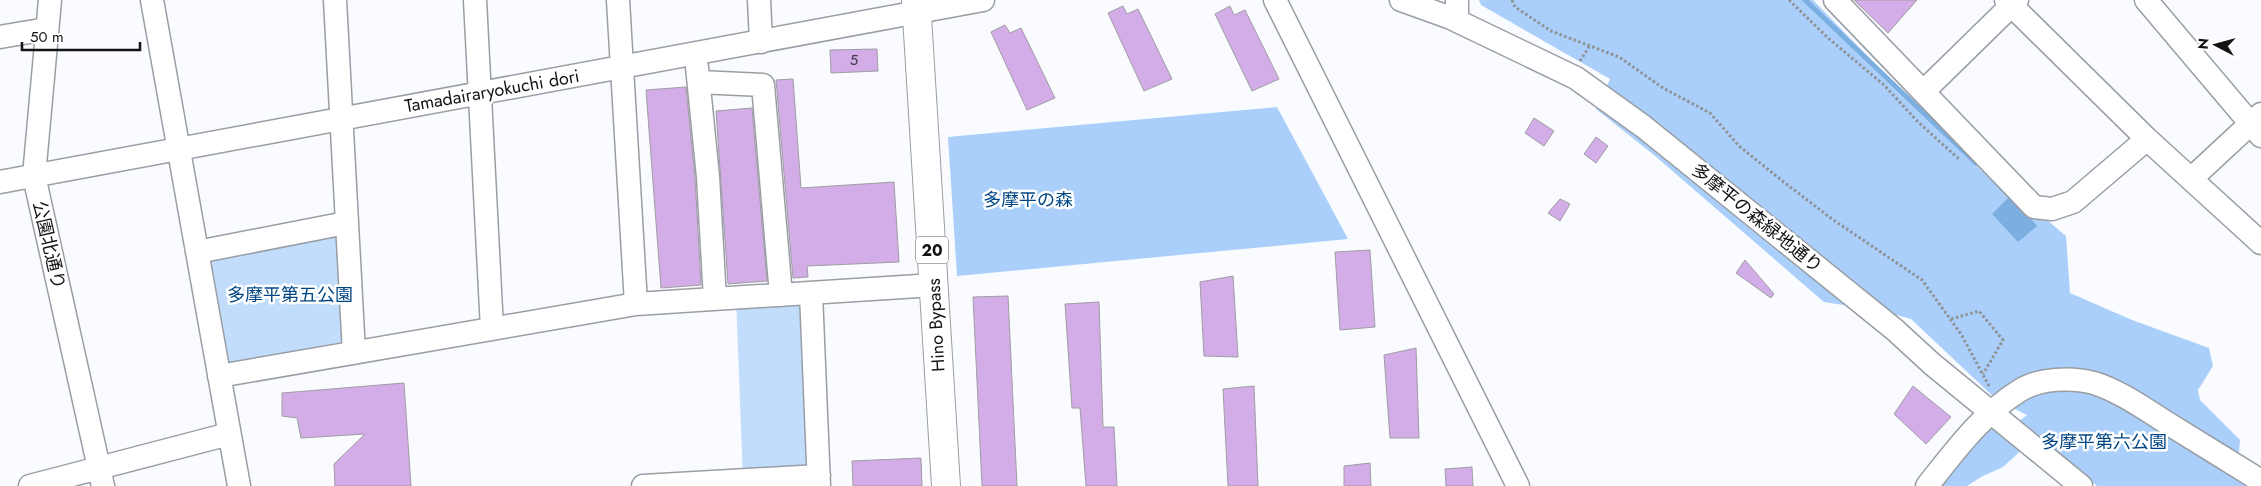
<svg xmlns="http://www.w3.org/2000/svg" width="2261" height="486" font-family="Jost,'Noto Sans JP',sans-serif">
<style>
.green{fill:#c2dcfc}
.forest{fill:#aacffa}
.water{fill:#7daee0}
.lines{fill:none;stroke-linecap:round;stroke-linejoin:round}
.stream{stroke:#7daee0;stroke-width:5}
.building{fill:#d3ade7;stroke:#a09ca3}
.minor-casing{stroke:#999ea5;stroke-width:25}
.highway-casing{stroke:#999ea5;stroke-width:30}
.path{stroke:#8f9193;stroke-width:3;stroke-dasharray:2.5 2.5;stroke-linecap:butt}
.minor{stroke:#fff;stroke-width:22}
.highway{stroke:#fff;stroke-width:28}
.labels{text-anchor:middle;stroke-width:5;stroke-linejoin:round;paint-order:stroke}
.number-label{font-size:15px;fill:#413949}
.shield{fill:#fff;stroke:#58595a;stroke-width:1}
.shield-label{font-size:16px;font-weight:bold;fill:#101214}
.street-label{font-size:18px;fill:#101214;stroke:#fff}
.park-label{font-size:18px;fill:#004684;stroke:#fff}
</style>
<rect width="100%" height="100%" fill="#f9fbfe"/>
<path class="green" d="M340,228L352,340L228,364L208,255Z
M811,293L819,476L743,480L736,297Z"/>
<path class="forest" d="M1479,0H1813L1912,102L1997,186L2008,187L2032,212L2047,220L2066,236L2070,293L2132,320L2209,348L2213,366L2198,390L2200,400L2240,440L2237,477L2250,486H2097L2036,437L2003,467L1981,477L1967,486H1941L1988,428L2007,431L2027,415L1997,400L1911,319L1882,311L1824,302L1654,155L1596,109L1610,79L1481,5Z
M1277,107L1348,239L957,276L948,137Z"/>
<path class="water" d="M2011,195L2037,226L2018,242L1992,214Z"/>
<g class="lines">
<path class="stream" d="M1805,0L1976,163"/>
</g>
<path class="building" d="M1854,0H1917L1888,33Z
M1123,6L1127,14L1138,9L1172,79L1144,91L1108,13Z
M1230,6L1234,15L1245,10L1279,79L1252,91L1215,14Z
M1005,25L1010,33L1021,28L1055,98L1027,110L991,32Z
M877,49L878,71L831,73L830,50Z
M793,79L801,188L894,182L899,262L807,266L808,277L793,278L776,80Z
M686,87L695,178L701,285L661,288L646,90Z
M752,108L767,281L728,284L716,111Z
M1534,118L1554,131L1544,146L1525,133Z
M1596,137L1608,146L1596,163L1584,154Z
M1560,199L1570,204L1560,221L1548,213Z
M1370,250L1375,327L1340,330L1335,252Z
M1745,260L1774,294L1771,298L1736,273Z
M1233,276L1238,357L1204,356L1200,282Z
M1008,296L1017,486H982L973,297Z
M1099,302L1103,427H1114L1117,486H1086L1080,408H1072L1065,304Z
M1416,348L1419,438H1390L1384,355Z
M404,383L411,486H335L334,464L365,434L301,438L297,418L282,416V393Z
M1254,386L1258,486H1228L1223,389Z
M1913,386L1951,417L1926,444L1894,414Z
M921,458L922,486H853L852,461Z
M1370,463L1371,486H1344V466Z
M1472,467L1473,486H1446L1445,469Z"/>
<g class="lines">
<g class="minor-casing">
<path id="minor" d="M50,0L34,176L103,486
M152,0L239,486
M335,0L354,353
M475,0L492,329
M618,0L636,304
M759,0L761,42
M1275,0L1518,486
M1401,0L1451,18L1576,78L1644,127L1895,330L1932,364L2081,486
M1835,0L2034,207L2052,209L2073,202L2147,139
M2006,0L2147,139L2261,243
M2146,0L2261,136
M1457,20V0
M0,37L47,29
M697,67L708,177L715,299
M699,82L763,85L781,295
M1924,91L2017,0
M2191,179L2261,114
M0,182L983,0
M197,252L346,223
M811,293L819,486
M219,376L636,304L934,285
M30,486L229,434
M643,486L819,476
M1927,486C1955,451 1981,415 2019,391C2039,378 2072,377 2094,383C2119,391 2142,407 2164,421C2196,441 2229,461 2261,481"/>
</g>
<g class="highway-casing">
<path id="highway" d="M916,0L946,486"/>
</g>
<path class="path" d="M1512,0L1515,7L1551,31L1619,57L1663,88L1710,113L1739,146L1785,183L1832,219L1922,280L1961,334L1989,386
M1789,0L1828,38L1884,85L1918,122L1960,160
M1580,61L1589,47
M1951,319L1979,311L2003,340L1983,374"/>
<use href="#minor" class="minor"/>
<use href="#highway" class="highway"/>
</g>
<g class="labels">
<g class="number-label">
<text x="854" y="65">5</text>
</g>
<rect class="shield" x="916" y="236.5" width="32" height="27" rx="4"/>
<g class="shield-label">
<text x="932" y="256">20</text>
</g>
<g class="street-label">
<text transform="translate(492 91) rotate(-10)" y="6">Tamadairaryokuchi dori</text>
<text transform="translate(1757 218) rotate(39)" y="6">多摩平の森緑地通り</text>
<text transform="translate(49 245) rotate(77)" y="6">公園北通り</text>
<text transform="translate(936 325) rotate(-93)" y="6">Hino Bypass</text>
</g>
<g class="park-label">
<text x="1028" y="206">多摩平の森</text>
<text x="290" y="301">多摩平第五公園</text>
<text x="2104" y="448">多摩平第六公園</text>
</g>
</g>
<g transform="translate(2216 45) rotate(276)" stroke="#ffffff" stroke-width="4" paint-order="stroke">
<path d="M0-4L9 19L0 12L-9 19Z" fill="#101214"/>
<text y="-8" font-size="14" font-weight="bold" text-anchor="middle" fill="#101214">N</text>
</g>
<path d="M22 42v8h118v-8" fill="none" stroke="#101214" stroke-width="2.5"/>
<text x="30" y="42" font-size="15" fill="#101214" stroke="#ffffff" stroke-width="4" paint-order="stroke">50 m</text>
</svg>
